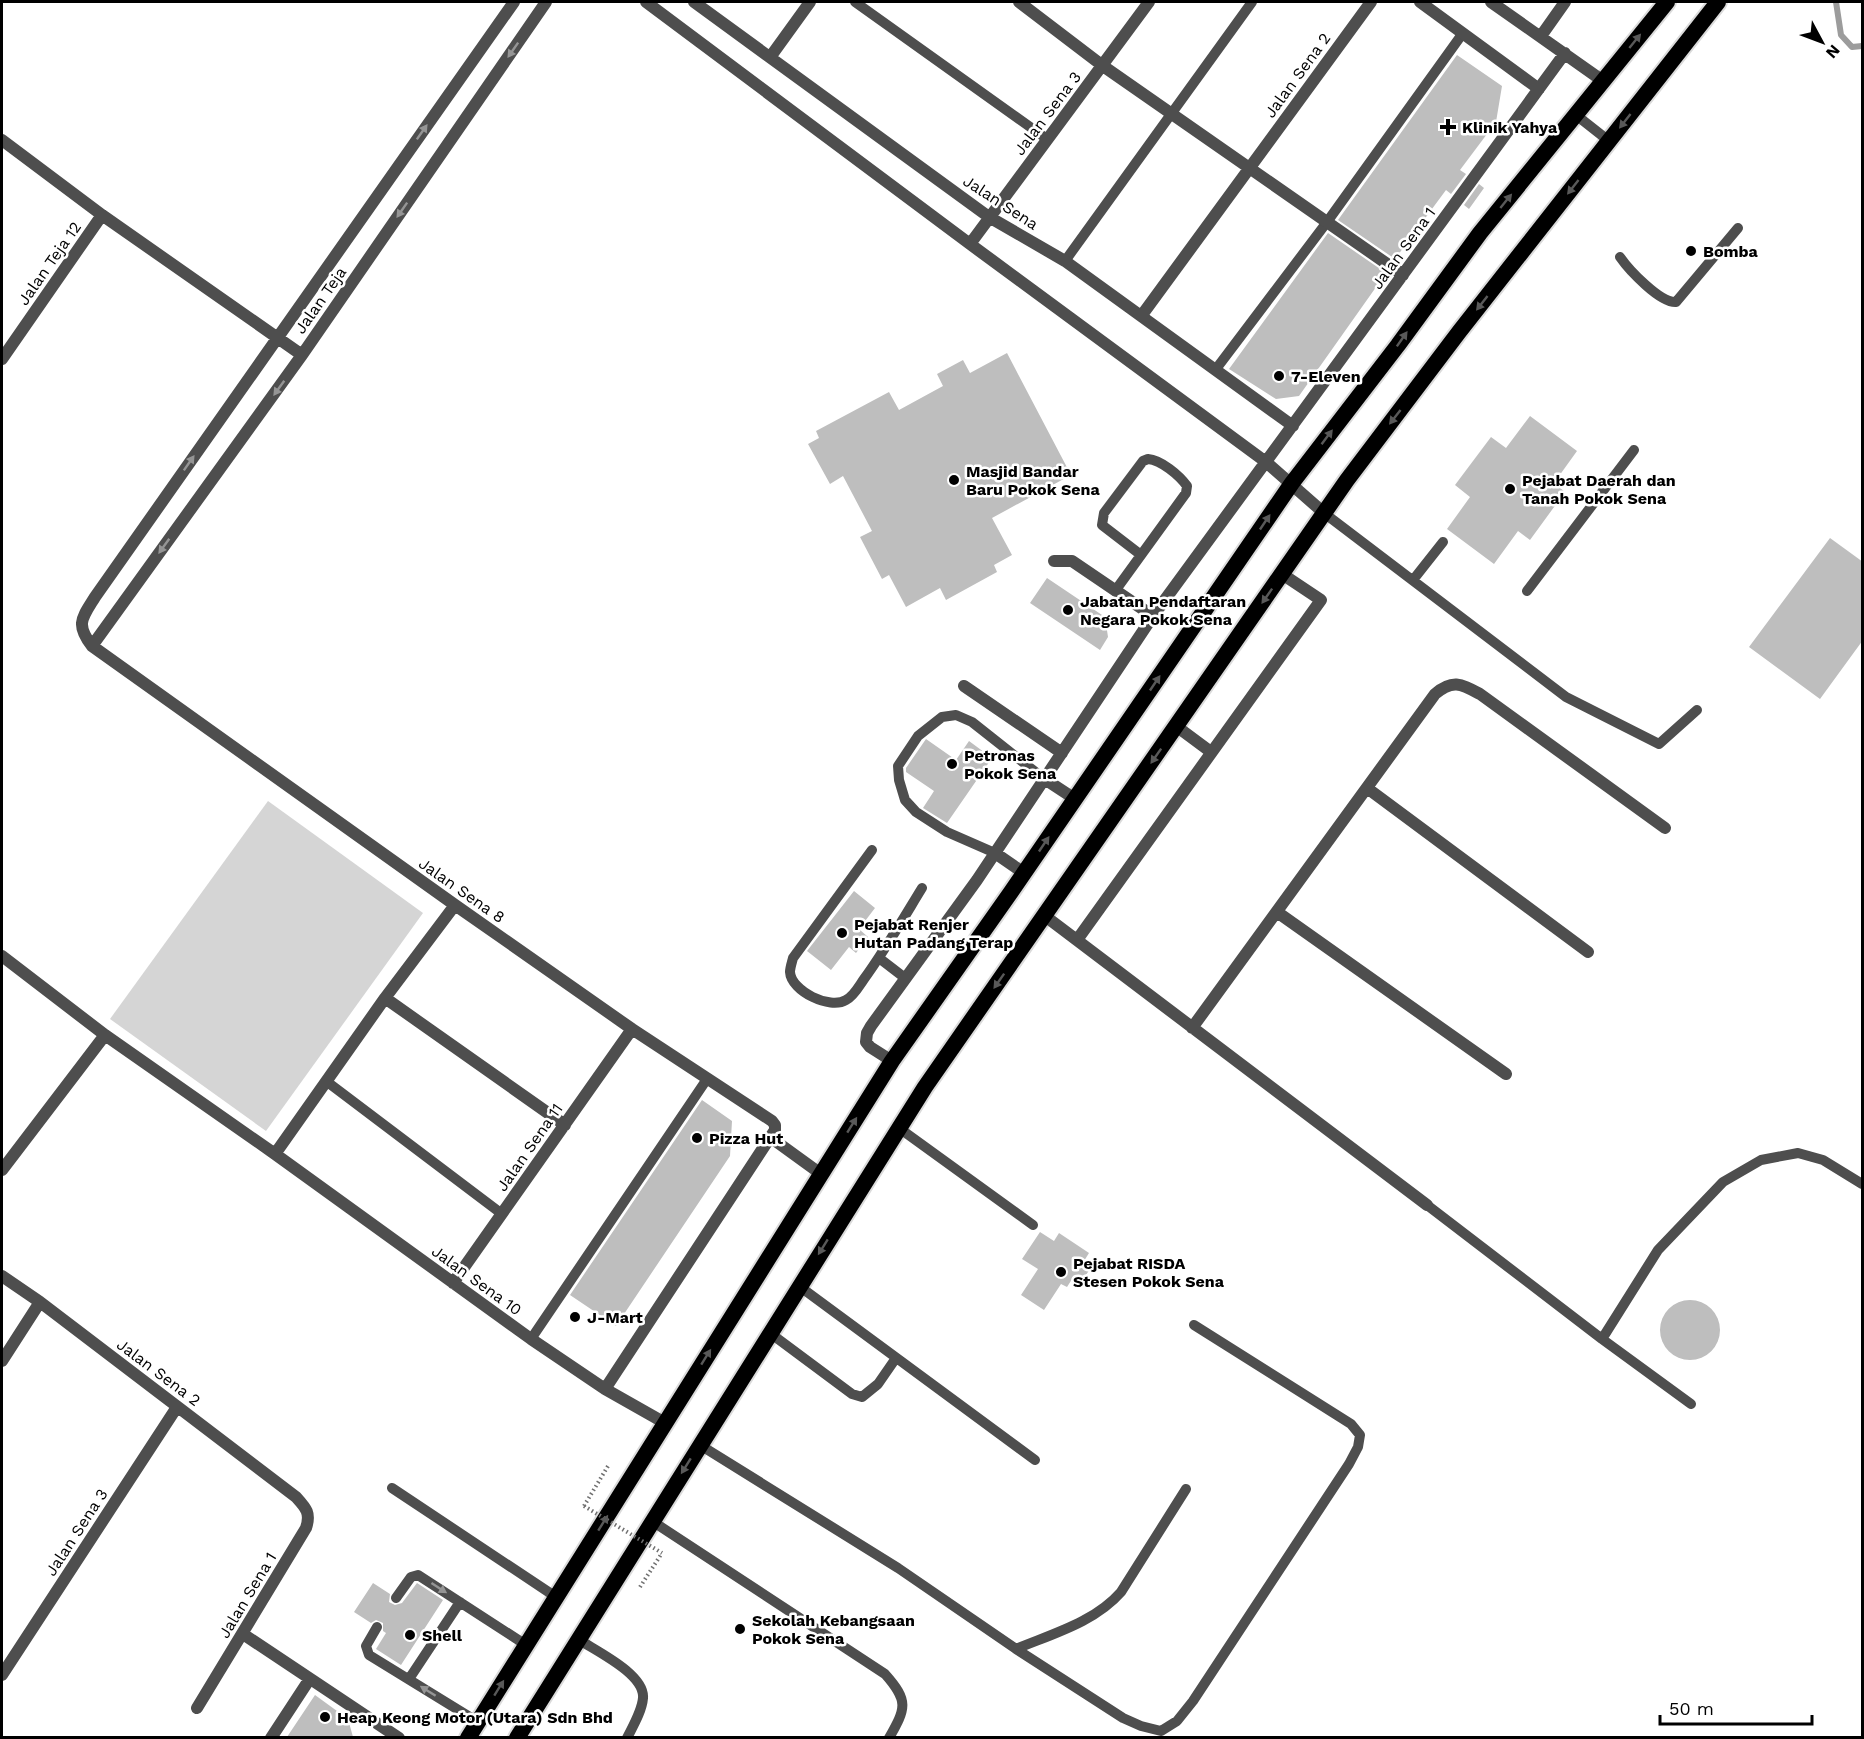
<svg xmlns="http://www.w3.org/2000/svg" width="1864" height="1739" font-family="'Work Sans',sans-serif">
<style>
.green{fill:#d5d5d5}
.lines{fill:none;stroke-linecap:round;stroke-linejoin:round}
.stream{stroke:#9c9c9c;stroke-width:6}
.building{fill:#bebebe}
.trunk-casing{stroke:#dbdbdb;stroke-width:20}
.path{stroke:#707070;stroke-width:4;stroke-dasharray:1.5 3;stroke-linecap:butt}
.service{stroke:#4e4e4e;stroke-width:10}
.minor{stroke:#4e4e4e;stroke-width:12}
.trunk{stroke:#000;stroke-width:16}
.path-bridge{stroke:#707070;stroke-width:4;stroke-dasharray:1.5 3;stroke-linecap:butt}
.oneway{fill:#595959}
.oneway2{fill:#959595}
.poi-dot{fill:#000;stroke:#fff;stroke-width:2}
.labels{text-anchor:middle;stroke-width:5;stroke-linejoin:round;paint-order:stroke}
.street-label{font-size:16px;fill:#000;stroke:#fff}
.poi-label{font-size:16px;font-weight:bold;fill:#000;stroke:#fff;text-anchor:start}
</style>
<rect width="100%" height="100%" fill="#fff"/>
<path class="green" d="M268,801L423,913L266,1131L110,1019Z"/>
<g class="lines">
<path class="stream" d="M1836,2L1841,35L1852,47L1862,46"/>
</g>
<path class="building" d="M1457,55L1502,86L1496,122L1460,170L1466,174L1451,194L1446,190L1395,259L1338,220Z
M1479,184L1484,188L1469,209L1464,205Z
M1328,233L1386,273L1299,396L1276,399L1229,369Z
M1007,353L1071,475L992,518L1012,555L994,565L997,572L946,600L940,588L906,607L889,575L882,579L860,537L872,531L843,476L830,484L808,444L819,438L816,431L889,392L899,410L943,386L937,374L963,360L970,373Z
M1530,416L1577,451L1554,483L1565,492L1530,540L1518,531L1494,564L1447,529L1470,497L1455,485L1491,437L1506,448Z
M1830,538L1863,562V640L1820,699L1749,647Z
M1047,578L1105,617L1108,637L1100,650L1030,603Z
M926,739L956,760L969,741L992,758L947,823L923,808L934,791L906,772V768Z
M854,891L875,908L859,929L868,937L856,953L849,947L831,970L807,951Z
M702,1100L732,1121L730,1156L616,1326L570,1295Z
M1040,1232L1054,1241L1059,1233L1089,1253L1084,1261L1092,1266L1082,1281L1074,1276L1067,1287L1061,1284L1044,1310L1021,1295L1038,1269L1022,1259Z
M1660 1330a30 30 0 1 1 60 0a30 30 0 1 1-60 0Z
M373,1583L390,1594L389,1602L395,1605L402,1603L417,1583L443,1600L401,1665L376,1649L386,1633L383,1631V1623L376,1620L371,1623L354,1612Z
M315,1695L348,1719L353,1737H287Z"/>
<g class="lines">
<g class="trunk-casing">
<path id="trunk" d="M468,1738L892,1061L1011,892L1292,483L1398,345L1480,233L1667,2
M517,1738L925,1087L1347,480L1459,332L1718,2"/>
</g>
<path class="path" d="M584,1506L608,1466
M640,1587L662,1553"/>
<path class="service" d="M855,2L1047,139
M1576,115L1609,141
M1620,257C1629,270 1660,303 1676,302L1738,228
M1065,261L1252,2
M1216,369L1327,222L1463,33
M1324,513L1566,697L1659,744L1697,710
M1413,580L1443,542
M1115,591L1186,493L1187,486C1179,475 1161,460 1148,459L1143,461L1104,513L1102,525L1141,555
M1527,591L1634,450
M872,850L793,958C792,962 790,968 790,972C791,991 830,1010 846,1000C854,996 859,986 864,979C885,950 903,919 922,888
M995,853L947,832L916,812L905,800L899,780L898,766L918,736L942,717L956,715L972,722L1043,778
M879,958L905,978
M326,1081L502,1214
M899,1128L1033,1225
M1427,1205L1602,1339L1691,1404
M799,1286L1035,1460
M770,1333L852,1394L862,1397L878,1384L896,1358
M531,1339L707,1079
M1602,1339L1658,1250L1723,1182L1761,1160L1798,1153L1823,1160L1862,1184
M700,1445L898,1568L1016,1649L1123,1718L1141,1726L1161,1731L1177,1721L1193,1701L1349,1464L1358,1447L1360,1435L1351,1424L1194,1325
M392,1488L556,1597
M652,1521L885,1674C909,1701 906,1708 889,1738
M396,1598L411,1577L418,1575L526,1645
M377,1627L366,1646L369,1655L478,1722
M578,1639C596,1651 645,1674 643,1698C642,1711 633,1726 627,1738
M1016,1649C1052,1634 1095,1622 1121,1592L1186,1489
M409,1679L460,1602"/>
<path class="minor" d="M514,2L95,597C82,618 75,624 92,646L455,905L632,1029L772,1121L775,1125V1130L605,1389
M646,2L970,244L1266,462L1324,513
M694,2L989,217L1065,261L1293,426
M1019,2L1103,66L1403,275
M1420,2L1539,89
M1491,2L1603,81
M1541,36L1565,2
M771,56L810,2
M2,140L102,215L302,355
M970,244L1149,2
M1142,315L1371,2
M2,359L102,215
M1054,561H1072L1153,616
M92,646L302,355L546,2
M964,686L1062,753
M1176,726L1211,752
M1043,778L1075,799
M1367,788L1588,952
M995,853L1024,873
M1277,912L1506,1074
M1045,916L1427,1205
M1077,940L1321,600L1282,574
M2,956L105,1035L275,1154L531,1339L605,1389L665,1423
M385,998L565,1125
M1192,1028L1435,694C1453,679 1461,684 1480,694L1665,828
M892,1061L870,1047L866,1042L867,1033L871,1026L977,880L1153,616L1565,53
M770,1137L821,1174
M275,1154L385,998L455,905
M2,1170L105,1035
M2,1276L40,1302L296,1497C306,1508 311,1513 306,1528L197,1708
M453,1283L632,1029
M2,1361L40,1302
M243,1634L399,1738
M2,1675L177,1407
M271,1738L309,1680"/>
<use href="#trunk" class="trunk"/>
<path class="path-bridge" d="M584,1506L662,1553"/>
</g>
<defs><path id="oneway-solid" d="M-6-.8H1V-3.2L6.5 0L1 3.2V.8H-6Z" transform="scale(1.5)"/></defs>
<g class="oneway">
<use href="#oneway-solid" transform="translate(1635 41) rotate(-51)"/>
<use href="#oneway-solid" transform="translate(1625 121) rotate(128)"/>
<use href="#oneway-solid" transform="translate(1573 187) rotate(128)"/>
<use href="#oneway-solid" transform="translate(1506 201) rotate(-51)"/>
<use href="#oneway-solid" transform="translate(1482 303) rotate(128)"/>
<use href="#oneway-solid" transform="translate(1402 339) rotate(-55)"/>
<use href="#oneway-solid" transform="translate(1395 417) rotate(128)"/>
<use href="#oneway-solid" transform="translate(1327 437) rotate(-53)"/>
<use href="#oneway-solid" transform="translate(1265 522) rotate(-56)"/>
<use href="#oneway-solid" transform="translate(1267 596) rotate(125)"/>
<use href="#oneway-solid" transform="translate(1155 683) rotate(-56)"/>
<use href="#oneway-solid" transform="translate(1156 756) rotate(125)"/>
<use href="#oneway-solid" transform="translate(1044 844) rotate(-56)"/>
<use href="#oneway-solid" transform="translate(999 981) rotate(125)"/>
<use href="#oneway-solid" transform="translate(852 1125) rotate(-58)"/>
<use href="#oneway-solid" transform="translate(823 1247) rotate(122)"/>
<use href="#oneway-solid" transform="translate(706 1357) rotate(-58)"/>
<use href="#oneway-solid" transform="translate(686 1466) rotate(122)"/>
<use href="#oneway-solid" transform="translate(603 1523) rotate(-58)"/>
<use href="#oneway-solid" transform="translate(499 1688) rotate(-58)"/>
</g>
<g class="oneway2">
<use href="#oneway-solid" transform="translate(513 50) rotate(125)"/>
<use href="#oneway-solid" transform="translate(422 132) rotate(-55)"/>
<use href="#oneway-solid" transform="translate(402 210) rotate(125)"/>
<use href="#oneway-solid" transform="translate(279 388) rotate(126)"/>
<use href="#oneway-solid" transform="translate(189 463) rotate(-55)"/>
<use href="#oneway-solid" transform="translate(164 546) rotate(126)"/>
<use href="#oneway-solid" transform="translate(439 1588) rotate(33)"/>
<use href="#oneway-solid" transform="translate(428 1691) rotate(-148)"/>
</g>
<g class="poi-dot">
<path d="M1445 118h6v6h6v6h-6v6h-6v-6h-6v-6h6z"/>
<circle cx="1691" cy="251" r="6"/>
<circle cx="1279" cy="376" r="6"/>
<circle cx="954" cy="480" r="6"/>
<circle cx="1510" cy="489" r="6"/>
<circle cx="1068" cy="610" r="6"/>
<circle cx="952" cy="764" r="6"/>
<circle cx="842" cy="933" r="6"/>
<circle cx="697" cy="1138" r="6"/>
<circle cx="1061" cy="1272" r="6"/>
<circle cx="575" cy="1317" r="6"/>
<circle cx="740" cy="1629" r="6"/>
<circle cx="410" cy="1635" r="6"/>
<circle cx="325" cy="1717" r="6"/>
</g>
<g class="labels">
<g class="street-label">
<text transform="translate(1297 75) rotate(-54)" y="6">Jalan Sena 2</text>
<text transform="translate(1047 113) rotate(-53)" y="6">Jalan Sena 3</text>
<text transform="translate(1001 202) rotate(33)" y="6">Jalan Sena</text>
<text transform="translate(1403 248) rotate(-54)" y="6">Jalan Sena 1</text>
<text transform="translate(49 263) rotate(-55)" y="6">Jalan Teja 12</text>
<text transform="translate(320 300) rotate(-55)" y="6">Jalan Teja</text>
<text transform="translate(462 890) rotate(35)" y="6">Jalan Sena 8</text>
<text transform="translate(529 1147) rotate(-55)" y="6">Jalan Sena 11</text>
<text transform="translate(477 1280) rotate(36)" y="6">Jalan Sena 10</text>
<text transform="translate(159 1372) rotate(37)" y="6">Jalan Sena 2</text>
<text transform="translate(76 1532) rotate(-57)" y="6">Jalan Sena 3</text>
<text transform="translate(247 1595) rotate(-59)" y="6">Jalan Sena 1</text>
</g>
<g class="poi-label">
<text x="1462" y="133">Klinik Yahya</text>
<text x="1703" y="257">Bomba</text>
<text x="1291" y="382">7-Eleven</text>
<text x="966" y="477">Masjid Bandar<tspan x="966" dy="18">Baru Pokok Sena</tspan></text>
<text x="1522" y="486">Pejabat Daerah dan<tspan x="1522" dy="18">Tanah Pokok Sena</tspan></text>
<text x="1080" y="607">Jabatan Pendaftaran<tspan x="1080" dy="18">Negara Pokok Sena</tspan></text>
<text x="964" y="761">Petronas<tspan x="964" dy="18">Pokok Sena</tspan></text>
<text x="854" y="930">Pejabat Renjer<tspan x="854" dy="18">Hutan Padang Terap</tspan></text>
<text x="709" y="1144">Pizza Hut</text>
<text x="1073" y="1269">Pejabat RISDA<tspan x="1073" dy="18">Stesen Pokok Sena</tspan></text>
<text x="587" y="1323">J-Mart</text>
<text x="752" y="1626">Sekolah Kebangsaan<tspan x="752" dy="18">Pokok Sena</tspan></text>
<text x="422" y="1641">Shell</text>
<text x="337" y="1723">Heap Keong Motor (Utara) Sdn Bhd</text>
</g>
</g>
<rect width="1864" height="1739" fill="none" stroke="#000000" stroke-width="6"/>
<g transform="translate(1822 42) rotate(131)" stroke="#ffffff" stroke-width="4.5" paint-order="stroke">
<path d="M0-4.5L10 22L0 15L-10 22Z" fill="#000000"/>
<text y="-9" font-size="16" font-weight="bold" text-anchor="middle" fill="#000000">N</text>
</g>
<path d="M1660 1715v9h152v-9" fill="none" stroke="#000000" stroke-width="3"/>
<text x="1669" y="1715" font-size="18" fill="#000000" stroke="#ffffff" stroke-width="4.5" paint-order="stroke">50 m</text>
</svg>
